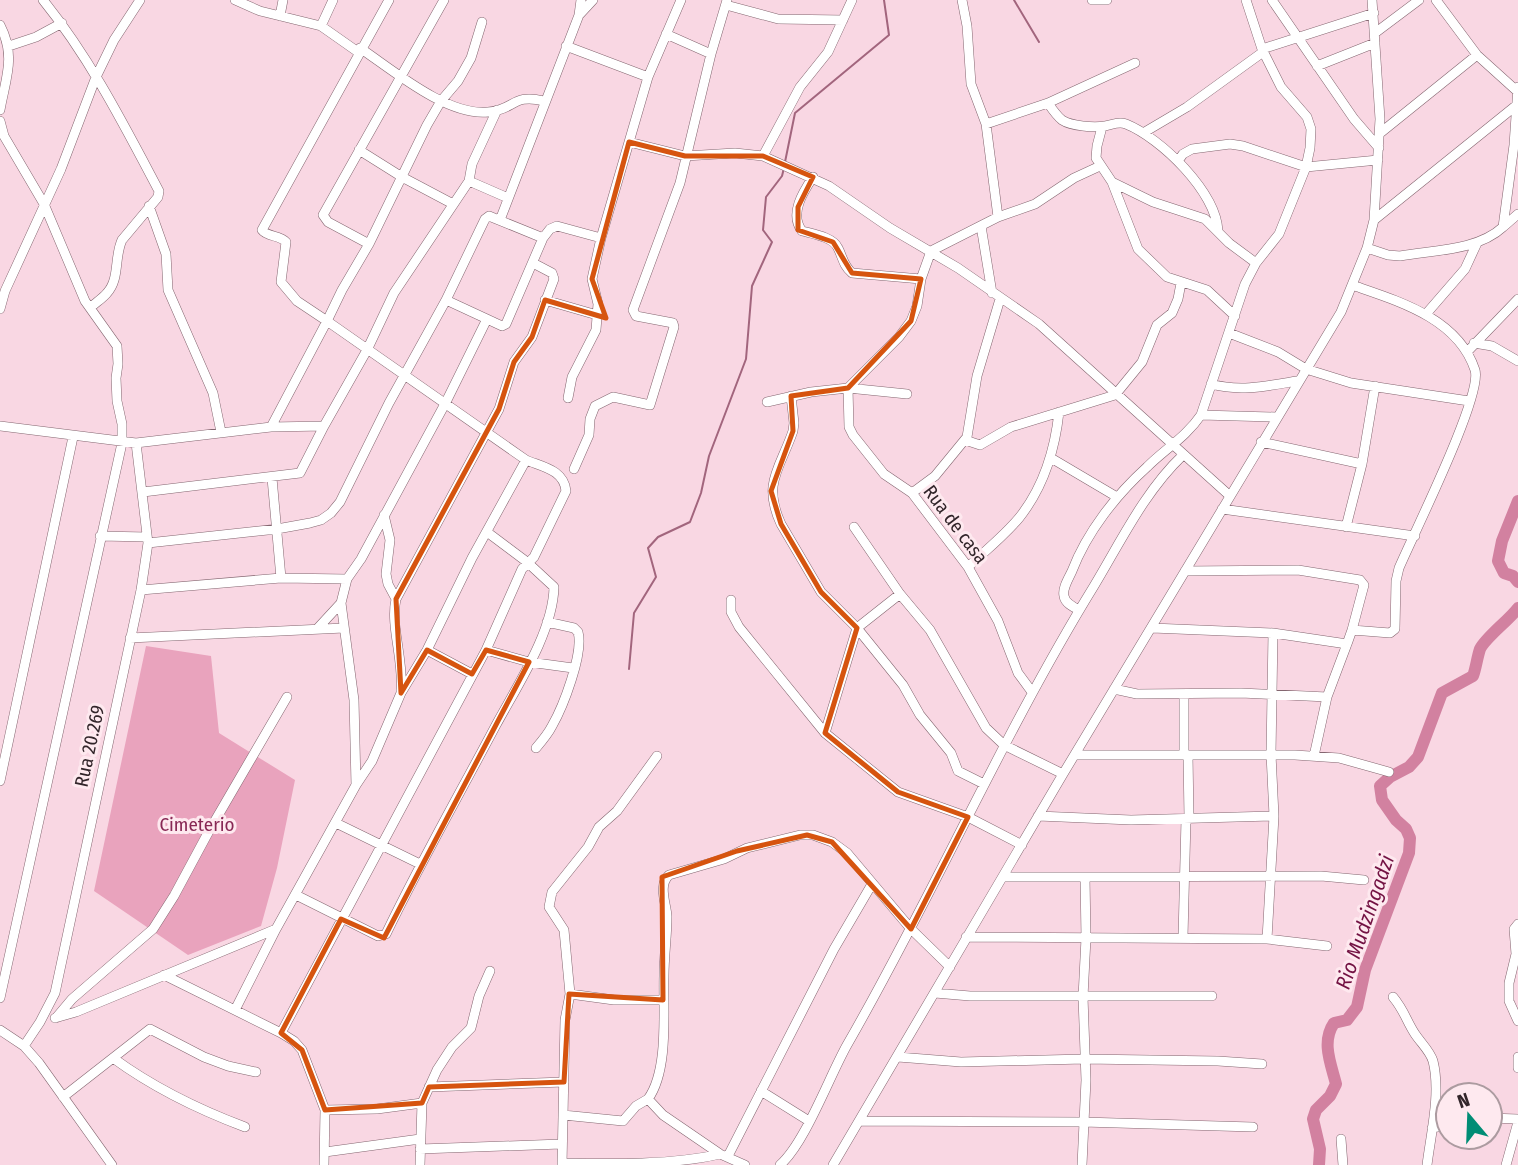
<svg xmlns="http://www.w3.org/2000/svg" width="1518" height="1165" font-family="'Fira Sans Condensed',sans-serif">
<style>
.green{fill:#e9a3bd}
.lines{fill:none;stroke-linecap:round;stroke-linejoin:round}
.stream{stroke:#a2657d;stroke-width:2}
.river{stroke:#d281a0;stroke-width:12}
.minor-casing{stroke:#846670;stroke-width:10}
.minor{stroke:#fff;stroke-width:9}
.marked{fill:none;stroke:#d6540f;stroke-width:5;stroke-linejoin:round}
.labels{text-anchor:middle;stroke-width:6;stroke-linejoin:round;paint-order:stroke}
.street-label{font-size:19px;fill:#32252a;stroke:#fee9ef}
.park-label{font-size:19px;fill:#882855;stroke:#fee9ef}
.water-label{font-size:21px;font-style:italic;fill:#731243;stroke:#fee9ef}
</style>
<rect width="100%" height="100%" fill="#f9d7e3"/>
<path class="green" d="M146,646L211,656L219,733L295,780L277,868L261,926L188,955L94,891Z"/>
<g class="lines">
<path class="stream" d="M1014,0L1039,42
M785,162L795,113L889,35L884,0
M629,669L634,613L656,577L648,548L658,537L690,522L701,493L709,456L746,359L752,286L772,242L763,230L766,197L782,176L784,168"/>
<path class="river" d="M1518,501L1502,541L1498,561L1504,573L1513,576L1518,582
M1319,1165L1320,1149L1313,1119L1316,1110L1330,1096L1336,1084C1331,1064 1321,1042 1334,1023L1347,1020L1357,1007L1365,970L1409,853L1410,838L1406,829L1396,820L1382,800L1380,786L1390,777L1409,767L1418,757L1442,693L1473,676C1476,668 1477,658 1480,649C1485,638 1509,620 1518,608"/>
<g class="minor-casing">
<path id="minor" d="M43,0C90,58 124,125 159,191L158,197L122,240C114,257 120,279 107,293C102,299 95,303 90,308
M235,0L260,11L321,26L358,52
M962,0L967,26L971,84L986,124L998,217
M1092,0H1107
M1272,0L1354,119L1379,148
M1436,0L1477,55L1518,92
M726,5L778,19L843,20
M580,14L593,0
M280,16L283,0
M0,25C16,56 6,77 0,110
M321,26L333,0
M1375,33L1419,0
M666,34L711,54
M9,46L36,37L62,23
M566,46L648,77
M360,48C394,71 447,116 488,112C515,110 512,93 544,101
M1262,49L1374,13
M1317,66L1375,43
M1048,103C1052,109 1057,116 1062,120C1071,126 1094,128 1105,126C1112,125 1118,121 1126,124C1161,138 1216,192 1218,231
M0,121L4,136L44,204L85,301L117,346L118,364L116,378L117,401L122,424V443L0,998
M986,124L1048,103L1135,63
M1102,127L1097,146L1096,158L1112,182L1138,249L1167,277L1207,290L1235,316
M1143,133L1187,107L1263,52
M1379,134L1477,55
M629,142L685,156L735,153L763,156L829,186L890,228L958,268L1039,324L1230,496
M359,150L402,177L453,204
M763,156L800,87L828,52L852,0
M1178,161L1183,154L1192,149L1230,144L1243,146L1306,167L1378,160
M813,177C803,192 789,214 802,231C813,234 833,237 838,248C843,258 843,265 852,273L921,279
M469,181L472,164L497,110
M1112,182L1153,202L1205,219L1229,243L1256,263
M149,206L166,254L168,290L213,393L221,432
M500,220L579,15L581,0
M1374,220L1518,104
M981,226L992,293
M1503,227L1518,214
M543,238L550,229L557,226L601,238L648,77L681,0
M369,244L328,222L323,215L444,0
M1367,248L1388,255L1400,256C1433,250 1477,251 1503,227L1514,145L1518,87
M446,300L487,319
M545,300L597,315
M0,309L5,291L61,169L96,77L114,40L140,0
M1426,314L1465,269L1477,243
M1229,333L1278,352L1306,369L1351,383L1469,401
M1474,343L1492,346L1518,361
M1467,352L1518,299
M1211,384C1240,392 1267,386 1297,381
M791,396L794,423L793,431C780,469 762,483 781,524L821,592L857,628L903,685L920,715L951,753L958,771L984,784
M568,398L572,377L596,330L598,304L592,279L601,238
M767,402L811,392L848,388L907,394
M1201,415L1276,417
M0,426L136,443L271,427L324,426
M271,427L327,321L297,301L281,282L286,242C280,235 267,237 262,230L389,0
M965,440L980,445L1011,427L1115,395L1142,362L1157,325L1172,313L1178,299L1181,283
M1261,442L1362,464
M1051,458L1117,497
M574,469L589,435L590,419L595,406L613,397L650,405L674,327L673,323L636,316L633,310L680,183L711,54L727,0
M272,478L281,578
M143,492L300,473L324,426L367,350L394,293L469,181L508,198
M912,493L935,476L967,437L977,376L1000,299
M1222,509L1415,536
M384,515L390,540L386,574L388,584L396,599
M854,527L900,594L930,630L986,728L1004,745L1063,774
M1346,527L1362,464L1375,386
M100,536L147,537
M148,543L277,529L310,523L321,520L331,513L340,502L389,403L446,300L485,219L489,216L543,238L506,324L502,326L487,319L446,402L361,559L347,579L341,603L354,700L356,785
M968,567C985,551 1004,536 1019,518C1043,488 1055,449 1059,412
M1185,571L1298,570L1360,580L1364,585L1352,630
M141,590L281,578L347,579
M731,600V612L739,627L825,733L898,792L968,817L1022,845
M1079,610C1073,607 1065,603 1064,596C1062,588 1069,578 1072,571C1087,532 1116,495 1147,467C1165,449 1186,437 1201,415L1245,284L1256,263L1279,234L1306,167L1310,148L1311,129L1307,117L1281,87L1262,49L1246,0
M1152,628L1273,633L1347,644L1352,630L1390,633L1395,629L1396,581L1399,568C1413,535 1483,395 1475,370C1458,318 1398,301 1352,285
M317,629L341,603
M130,638L344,628
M427,650L472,674
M486,650L529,662L573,668
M1114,689L1137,694L1241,693L1327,697
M401,691C404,660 390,626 396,599L499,409L514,362L532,337L554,279L552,273L533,263
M1032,692L1018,673L998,621L968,567L912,493L884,474L853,435L849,427L848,388L899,337L911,321L917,306L921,279L931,251L998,217L1035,204L1074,178L1100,166
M825,733L857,628L900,594
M536,748C542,741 548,734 552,726C563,707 584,653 578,632L574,628L547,622
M1075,755H1295L1339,758L1389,772
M1184,755V694
M1188,755L1189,818
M1314,756L1327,697L1347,644
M0,781L73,437
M1038,816L1131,820L1274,816
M336,823L420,864
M1003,877L1321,876L1364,880
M296,895L378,936L386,934C420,863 459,795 496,725C517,686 553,632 554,587L527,562L487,532
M1518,924L1514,929L1516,954L1509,983V1001L1518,1021
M966,937L1267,939L1327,946
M1183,937L1186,819
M1267,939L1274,816L1271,754L1273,633
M164,975L281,1033L294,1041L302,1050L325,1110L324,1165
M935,993L970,996H1212
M570,994L614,1000H663
M1393,997C1404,1010 1406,1020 1415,1034C1421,1043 1430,1051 1433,1061C1441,1093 1431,1133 1427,1165
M235,1010L276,929L356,785L372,761L401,693L427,650L472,558L526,460
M55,1018L76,1012L276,929
M56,1018L72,999L153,929L174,896L209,831L287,697
M0,1030L24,1046L39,1063L112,1165
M281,1033L486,650L522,569L534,557L566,491C564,470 543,467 526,460L327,321L342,290L369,244L427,125L441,101L458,81L471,58L482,22
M24,1046L40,1022L55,993L141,590L148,543L136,443
M898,1057L961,1062L1084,1059L1218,1061L1262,1064
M1518,1057V1068
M113,1058C154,1088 197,1109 245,1127
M429,1087L564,1082
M761,1091L809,1121
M63,1097L150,1029L204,1057L228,1066L256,1072
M325,1110L377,1109L422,1103
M563,1115L623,1121L636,1106L648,1099
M1490,1118L1518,1119
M859,1121L1083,1122L1253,1127
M1432,1128L1448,1125
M1341,1139L1343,1165
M420,1149L561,1144
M325,1152L420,1139
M728,1156L834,949L872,884
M562,1163C612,1164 674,1165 720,1154
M420,1165L422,1103L437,1070L452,1047L471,1028L479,996L490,971
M562,1165L565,1020L570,994L564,930L549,907L552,892L588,847L599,827L617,811L657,756
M745,1165L720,1154L663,1115L648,1099C669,1070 663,1011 664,976C664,956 667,936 667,916C666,903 658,885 669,875L724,859L747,848L800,835H813L832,842L847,853L911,929L950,967
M780,1165C805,1143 829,1077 847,1045C934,894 1003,734 1094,586C1121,541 1145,491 1183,455
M833,1165L1063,774L1341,312L1367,248L1374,220L1380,119L1372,0
M1082,1165L1086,1080L1083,997L1086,938L1085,877
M1506,1165L1518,1122"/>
</g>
<use href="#minor" class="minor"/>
</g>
<path class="marked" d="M629,142L685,156H763L813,177L798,207V230L833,242L852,273L921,279L911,321L848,388L791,396L793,431L771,491L781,524L821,592L857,628L825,733L898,792L968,817L911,929L832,842L807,835L737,851L662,877L663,1000L569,994L564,1082L429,1087L422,1103L325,1110L302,1050L281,1033L341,919L384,938L529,662L486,650L472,674L427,650L401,693L396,599L499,409L514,362L532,337L545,300L606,318L592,279Z"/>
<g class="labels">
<g class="street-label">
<text transform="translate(956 524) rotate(53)" y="7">Rua de casa</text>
<text transform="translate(89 746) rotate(-78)" y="7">Rua 20.269</text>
</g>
<g class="park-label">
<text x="197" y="831">Cimeterio</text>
</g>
<g class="water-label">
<text transform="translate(1365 922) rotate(-71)" y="7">Rio Mudzingadzi</text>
</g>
</g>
<g transform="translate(1469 1116) rotate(341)"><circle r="33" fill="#fee9ef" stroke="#ac9ba0" stroke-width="2"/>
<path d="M0-5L12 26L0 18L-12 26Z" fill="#008d75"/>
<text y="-10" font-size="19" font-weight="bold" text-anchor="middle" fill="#32252a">N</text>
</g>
</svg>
